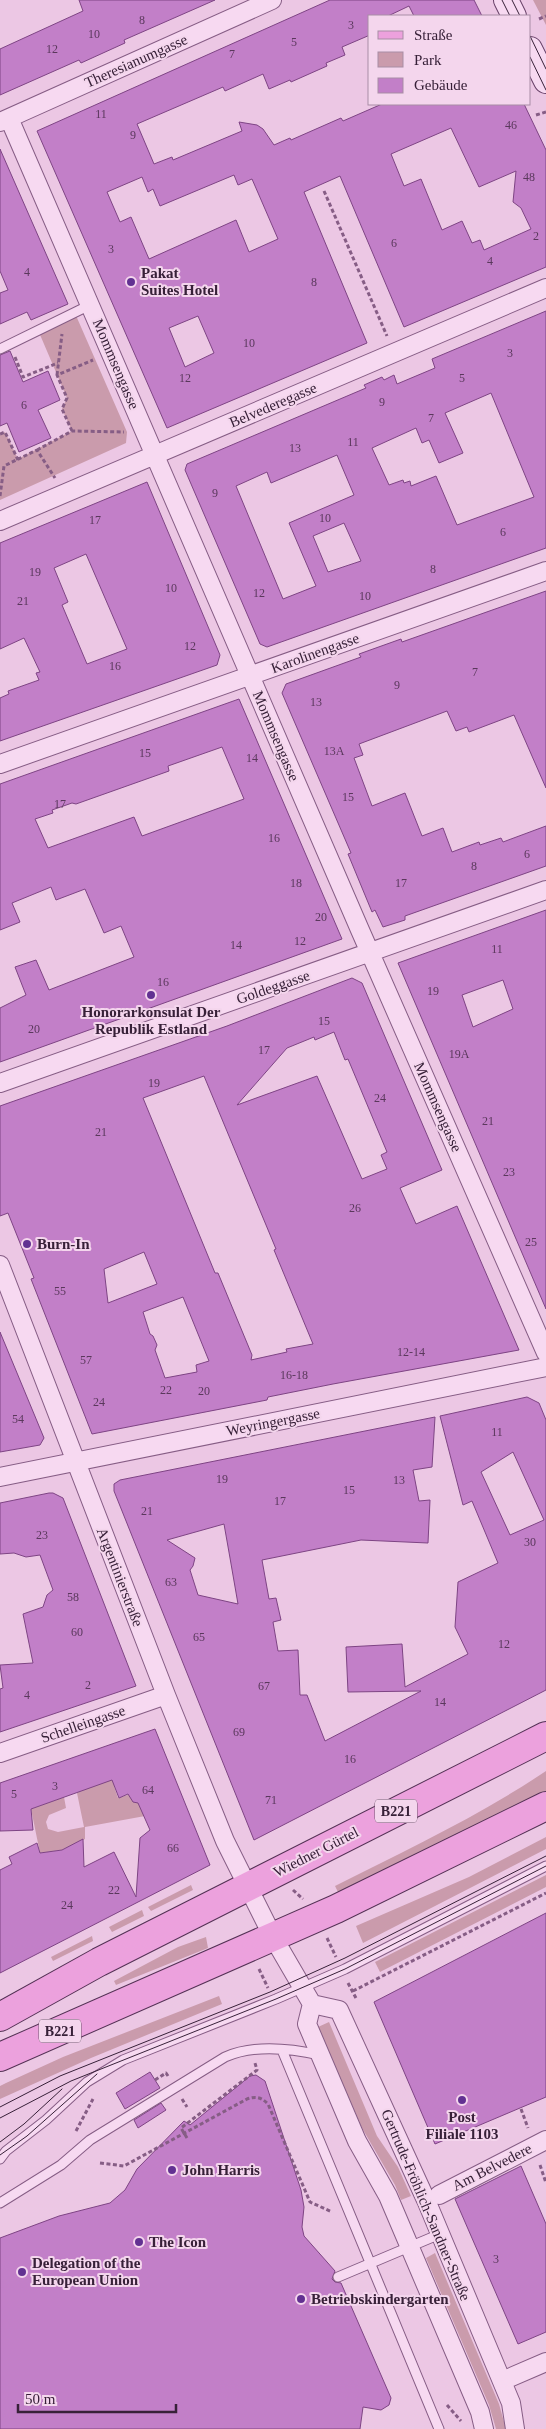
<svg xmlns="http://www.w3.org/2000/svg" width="546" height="2429" font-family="Georgia,serif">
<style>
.green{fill:#ca9bac}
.building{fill:#c27fc8;stroke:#7e4484;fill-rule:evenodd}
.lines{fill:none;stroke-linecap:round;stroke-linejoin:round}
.lane-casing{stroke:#865d85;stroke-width:11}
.street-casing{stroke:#865d85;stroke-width:20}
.secondary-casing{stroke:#684068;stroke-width:26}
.primary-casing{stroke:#543155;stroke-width:30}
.path{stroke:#865d85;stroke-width:3;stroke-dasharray:4 2.5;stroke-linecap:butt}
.lane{stroke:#f7d9f1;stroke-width:9}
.street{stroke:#f7d9f1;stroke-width:18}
.secondary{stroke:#f7d9f1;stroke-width:24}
.primary{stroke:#eca1dd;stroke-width:28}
.tram{stroke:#372038;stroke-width:1}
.poi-dot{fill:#623192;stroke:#f4d6ed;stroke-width:2}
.labels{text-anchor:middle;stroke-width:4;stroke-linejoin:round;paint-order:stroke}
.number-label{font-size:12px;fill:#5a385c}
.shield{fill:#f4d6ed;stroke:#70576e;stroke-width:1}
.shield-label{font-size:14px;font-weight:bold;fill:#372038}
.street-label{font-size:15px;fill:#372038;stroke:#f4d6ed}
.poi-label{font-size:15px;font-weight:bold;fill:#372038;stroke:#f4d6ed;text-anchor:start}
</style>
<rect width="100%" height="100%" fill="#ecc7e4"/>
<path class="green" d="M533,0H546V25Z
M74,311L127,432L126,443L0,500V435L5,432L18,459L72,431L62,409L67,398L38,330Z
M546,1771V1792L340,1896L335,1886C406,1850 479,1816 546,1771Z
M113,1773L118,1784L114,1786L118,1798L131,1794L137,1801L145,1816L85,1827V1839L62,1850L40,1853L31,1809L64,1797L66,1808L49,1815L46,1822L48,1829L58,1832L84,1827L77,1793Z
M546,1837V1849L363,1943L356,1926L469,1877Z
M546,1875V1887L380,1972L375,1962Z
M191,1885L193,1890L151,1911L148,1907Z
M142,1910L144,1916L112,1932L109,1927Z
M92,1936L93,1941L53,1961L51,1957Z
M206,1937L208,1948L116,1985L114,1981L178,1947Z
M219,1996L222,2004L91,2058L0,2099V2086L6,2083L63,2057Z
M329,2022L377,2136L398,2167L411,2196L401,2200L395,2185L362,2128L318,2027Z
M435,2253L499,2404L506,2429H496L489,2405L426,2258Z"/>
<path class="building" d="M79,0H215L124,40L125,43L81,63L79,60L0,95V49L83,11Z
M330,0H474L482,16H414L409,6L388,16H370V35L342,47L345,55L326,63L327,66L291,82L290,80L269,89L263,74L225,91L223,87L137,124L154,164L172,157L173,160L242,131L239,122L257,125L263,129L274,145L290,138L291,140L341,118L343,121L382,104H524L546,150V267L404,327L340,176L304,192L367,343L167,428L37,131ZM451,128L479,187L516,171L513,202L521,208L531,229L484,250L480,240L472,243L462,221L442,230L421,179L404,186L391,154ZM234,175L238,185L252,179L278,239L249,252L236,220L149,259L131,217L120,222L107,192L142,177L148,192L153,189L160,206ZM198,316L214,353L185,367L169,328Z
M0,149L68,304L31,320L27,312L0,324V293L8,290L0,271Z
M546,311V548L267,647L260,644L185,470L187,464L366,388L364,385L382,377L384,380L394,375L397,384L435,368L432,359ZM491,393L534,497L457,525L436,476L411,486L410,481L404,483L403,480L389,485L372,448L416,428L422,443L429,440L439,463L463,453L445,413ZM337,455L354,495L289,523L316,586L283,599L236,486L267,472L271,483ZM344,523L361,561L328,572L313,536Z
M10,351L23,382L48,371L60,400L38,410L51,438L19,452L7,423L0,426V355Z
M147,482L220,655L217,665L0,741V698L9,694L8,691L39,680L36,673L40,672L24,638L0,649V543ZM86,554L127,649L87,664L62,605L68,602L54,568Z
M546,591V788L514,715L469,732L467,727L456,731L447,711L359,744L363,755L354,758L372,806L405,793L422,836L443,828L452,852L479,842L480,845L501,838L503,842L546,826V866L405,916V920L383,927L375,910L372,912L348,854L351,853L282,693L286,684L361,657L359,654L401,639L402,642Z
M239,699L342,939L0,1062V1008L26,995L15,967L36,960L49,990L134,957L121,926L104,933L85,889L56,900L51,887L12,903L20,922L0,930V784ZM222,747L244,799L142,836L134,817L48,848L35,819L53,813L52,810L72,803L76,804L169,771L168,766Z
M546,910V1309L398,963ZM503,980L513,1009L473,1027L462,995Z
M352,978L362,983L442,1170L400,1188L416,1224L457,1206L519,1350L333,1384L268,1397L267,1400L92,1434L31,1279L34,1278L8,1213L0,1216V1106L227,1026ZM334,1032L345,1060L348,1059L387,1152L381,1155L387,1169L362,1179L317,1076L237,1105L287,1048L314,1037L315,1040ZM204,1076L276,1249L274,1250L313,1344L286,1349L287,1352L251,1360L252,1355L218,1273H215L143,1098ZM144,1252L157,1284L108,1303L104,1269ZM183,1297L209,1361L196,1365L197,1372L165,1378L155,1350L157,1345L153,1336L150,1334L143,1312Z
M0,1332L44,1438L40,1445L0,1452Z
M527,1397L539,1403L546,1420V1690L254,1840L114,1491V1484L120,1480L435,1417L432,1467L413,1470L419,1501L430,1500L428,1543L361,1540L262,1560L269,1599L276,1598L281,1620L273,1622L278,1651L298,1650L300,1695H307L325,1741L421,1691L348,1692L346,1647L402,1644L405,1687L468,1654L455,1627L458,1582L498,1563L472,1501L463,1505L440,1416ZM513,1452L544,1520L510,1535L481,1472ZM224,1524L230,1558L238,1604L198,1595L190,1570L193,1566L195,1558L167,1540Z
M49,1493H53L63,1498L136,1686L0,1732V1689L3,1688L0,1665L33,1663L23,1614L43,1607L47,1595L53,1590L40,1555L26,1557L14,1553L0,1554V1503Z
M155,1729L210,1865L0,1973V1870L12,1864L9,1857L37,1843L40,1853L62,1850L83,1839L84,1867L114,1852L136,1897L140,1838L150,1830L138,1803L133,1802L128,1794L119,1798L112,1780L31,1809L33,1830L0,1831V1783Z
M546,1913V2097L435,2144L374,2002Z
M150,2072L160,2088L125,2109L116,2093Z
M256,2075L265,2081L301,2190L304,2207L302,2227L304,2236L335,2271L332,2279L335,2282L341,2283L391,2398L389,2405L381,2410L363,2407L360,2429H0V2238L59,2216L110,2203L125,2190L137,2169L184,2121L190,2125L250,2076Z
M161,2103L166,2110L138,2128L134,2120Z
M521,2166L546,2224V2332L518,2344L455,2199Z"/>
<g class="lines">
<g class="lane-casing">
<path id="lane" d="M0,349L90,305
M282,2050L439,2429
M0,2159L6,2151L46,2120L87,2082L123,2060L276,1999L345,1969L546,1866
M0,2203L61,2165L90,2140L225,2057C254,2044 289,2048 320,2055
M338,2277L440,2234"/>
</g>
<g class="street-casing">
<path id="street" d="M9,118L360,930L546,1353
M0,122L272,0
M0,521L546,288
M0,764L546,571
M0,1083L546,890
M0,1265L166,1695L225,1841L273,1937L312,2004L307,2024L357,2141L388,2196L480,2412L484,2429
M0,1477L546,1367
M0,1753L166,1695
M312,2004L339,2010L426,2200L511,2403L515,2429
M439,2195L546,2140
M502,2381L546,2362"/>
</g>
<g class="secondary-casing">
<path id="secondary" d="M506,0L514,16
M530,49L546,81"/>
</g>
<g class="primary-casing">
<path id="primary" d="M0,2017L99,1962L546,1736
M0,2057L336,1909L546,1806"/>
</g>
<path class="path" d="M539,19L546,16
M536,115L546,112
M324,191L387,336
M15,357L23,377L58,363
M57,375L62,334
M72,431L62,409L67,398L57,375L93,360
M0,434L5,432L18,460
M37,450L72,431L124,432
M0,496L4,466L37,450L55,478
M293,1890L303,1899
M327,1938L336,1957
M259,1969L268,1988
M348,1983L357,2000
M353,1991L546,1893
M155,2080L166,2073L168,2076
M182,2099L187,2107
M521,2109L528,2128
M76,2131L93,2099
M187,2138L181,2128L257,2070L255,2063
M100,2163L124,2166L247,2099C256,2096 261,2097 268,2104L310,2202L332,2212
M540,2165L546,2183
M447,2405L461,2421"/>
<use href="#lane" class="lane"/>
<use href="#street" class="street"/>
<use href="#secondary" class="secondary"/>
<use href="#primary" class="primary"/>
<path class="tram" d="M502,0L510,16
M512,0L520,16
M530,36L546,69
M530,57L546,90
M0,2107L60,2076L270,1992L345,1958L546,1856
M0,2118L71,2081L276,1999L345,1969L546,1866
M0,2142L24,2124L62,2089
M0,2155L27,2136L97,2074"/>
</g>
<g class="poi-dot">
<circle cx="131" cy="282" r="5"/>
<circle cx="151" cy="995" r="5"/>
<circle cx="27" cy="1244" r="5"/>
<circle cx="462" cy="2100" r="5"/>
<circle cx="172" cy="2170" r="5"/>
<circle cx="139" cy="2242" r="5"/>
<circle cx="22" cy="2272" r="5"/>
<circle cx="301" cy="2299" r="5"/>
</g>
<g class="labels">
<g class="number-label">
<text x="142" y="24">8</text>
<text x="351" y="29">3</text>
<text x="94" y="38">10</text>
<text x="294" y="46">5</text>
<text x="52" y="53">12</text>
<text x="232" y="58">7</text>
<text x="101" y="118">11</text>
<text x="511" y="129">46</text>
<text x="133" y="139">9</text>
<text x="529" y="181">48</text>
<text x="536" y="240">2</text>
<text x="394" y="247">6</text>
<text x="111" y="253">3</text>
<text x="490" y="265">4</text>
<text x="27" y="276">4</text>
<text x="314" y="286">8</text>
<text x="249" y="347">10</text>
<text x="510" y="357">3</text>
<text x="185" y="382">12</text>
<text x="462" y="382">5</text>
<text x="382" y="406">9</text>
<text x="24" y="409">6</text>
<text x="431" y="422">7</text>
<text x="353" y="446">11</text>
<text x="295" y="452">13</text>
<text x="215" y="497">9</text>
<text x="325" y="522">10</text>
<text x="95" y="524">17</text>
<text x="503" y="536">6</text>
<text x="433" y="573">8</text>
<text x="35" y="576">19</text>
<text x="171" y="592">10</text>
<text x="259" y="597">12</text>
<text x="365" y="600">10</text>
<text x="23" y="605">21</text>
<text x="190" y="650">12</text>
<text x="115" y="670">16</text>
<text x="475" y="676">7</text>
<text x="397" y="689">9</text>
<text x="316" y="706">13</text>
<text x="334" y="755">13A</text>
<text x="145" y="757">15</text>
<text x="252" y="762">14</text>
<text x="348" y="801">15</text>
<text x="60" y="808">17</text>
<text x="274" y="842">16</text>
<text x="527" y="858">6</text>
<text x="474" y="870">8</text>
<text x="296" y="887">18</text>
<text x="401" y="887">17</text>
<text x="321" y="921">20</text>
<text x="300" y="945">12</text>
<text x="236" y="949">14</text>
<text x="497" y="953">11</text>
<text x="163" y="986">16</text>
<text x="433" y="995">19</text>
<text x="324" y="1025">15</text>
<text x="34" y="1033">20</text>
<text x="264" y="1054">17</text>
<text x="459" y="1058">19A</text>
<text x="154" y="1087">19</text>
<text x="380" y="1102">24</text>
<text x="488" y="1125">21</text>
<text x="101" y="1136">21</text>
<text x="509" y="1176">23</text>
<text x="355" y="1212">26</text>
<text x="531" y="1246">25</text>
<text x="60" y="1295">55</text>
<text x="411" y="1356">12-14</text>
<text x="86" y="1364">57</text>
<text x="294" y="1379">16-18</text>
<text x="166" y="1394">22</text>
<text x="204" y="1395">20</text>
<text x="99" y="1406">24</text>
<text x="18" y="1423">54</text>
<text x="497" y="1436">11</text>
<text x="222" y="1483">19</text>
<text x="399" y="1484">13</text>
<text x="349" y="1494">15</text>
<text x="280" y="1505">17</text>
<text x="147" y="1515">21</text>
<text x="42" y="1539">23</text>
<text x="530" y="1546">30</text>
<text x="171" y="1586">63</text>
<text x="73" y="1601">58</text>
<text x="77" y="1636">60</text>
<text x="199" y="1641">65</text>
<text x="504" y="1648">12</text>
<text x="88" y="1689">2</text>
<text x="264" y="1690">67</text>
<text x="27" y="1699">4</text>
<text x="440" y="1706">14</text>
<text x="239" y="1736">69</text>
<text x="350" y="1763">16</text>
<text x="55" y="1790">3</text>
<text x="148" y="1794">64</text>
<text x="14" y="1798">5</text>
<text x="271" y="1804">71</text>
<text x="173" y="1852">66</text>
<text x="114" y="1894">22</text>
<text x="67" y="1909">24</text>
<text x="496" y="2263">3</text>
</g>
<g class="shield">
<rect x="375" y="1799.5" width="42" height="23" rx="4"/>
<rect x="39" y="2019.5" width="42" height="23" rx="4"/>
</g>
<g class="shield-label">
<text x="396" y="1816">B221</text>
<text x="60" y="2036">B221</text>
</g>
<g class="street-label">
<text transform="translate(136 61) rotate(-24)" y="5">Theresianumgasse</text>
<text transform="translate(116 364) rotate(67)" y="5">Mommsengasse</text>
<text transform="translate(273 405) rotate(-23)" y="5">Belvederegasse</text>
<text transform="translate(315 653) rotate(-20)" y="5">Karolinengasse</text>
<text transform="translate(276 736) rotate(67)" y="5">Mommsengasse</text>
<text transform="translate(273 987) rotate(-19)" y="5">Goldeggasse</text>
<text transform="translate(438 1107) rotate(66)" y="5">Mommsengasse</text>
<text transform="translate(273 1422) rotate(-11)" y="5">Weyringergasse</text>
<text transform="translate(120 1577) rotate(69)" y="5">Argentinierstraße</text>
<text transform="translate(83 1724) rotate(-19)" y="5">Schelleingasse</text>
<text transform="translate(316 1852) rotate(-27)" y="5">Wiedner Gürtel</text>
<text transform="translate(492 2167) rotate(-27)" y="5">Am Belvedere</text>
<text transform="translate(426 2205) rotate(67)" y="5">Gertrude-Fröhlich-Sandner-Straße</text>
</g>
<g class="poi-label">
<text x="141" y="278">Pakat<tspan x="141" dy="17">Suites Hotel</tspan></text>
<text x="151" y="1017" text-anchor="middle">Honorarkonsulat Der<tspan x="151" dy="17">Republik Estland</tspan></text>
<text x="37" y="1249">Burn-In</text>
<text x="462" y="2122" text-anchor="middle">Post<tspan x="462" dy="17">Filiale 1103</tspan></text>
<text x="182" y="2175">John Harris</text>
<text x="149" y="2247">The Icon</text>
<text x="32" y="2268">Delegation of the<tspan x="32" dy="17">European Union</tspan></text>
<text x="311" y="2304">Betriebskindergarten</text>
</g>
</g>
<rect x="368" y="15" width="162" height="90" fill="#f4d6ed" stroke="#a88da5"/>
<rect x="378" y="31" width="25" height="8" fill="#eca1dd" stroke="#a88da5"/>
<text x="414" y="40" font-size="15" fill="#372038">Straße</text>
<rect x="378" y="52" width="25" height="15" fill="#ca9bac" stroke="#a88da5"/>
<text x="414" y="65" font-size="15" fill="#372038">Park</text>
<rect x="378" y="78" width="25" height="15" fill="#c27fc8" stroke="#a88da5"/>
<text x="414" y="90" font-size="15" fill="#372038">Gebäude</text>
<path d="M18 2404v8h158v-8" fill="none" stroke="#372038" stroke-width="2.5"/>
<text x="25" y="2404" font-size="15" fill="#372038" stroke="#f4d6ed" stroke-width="4" paint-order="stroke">50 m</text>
</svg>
